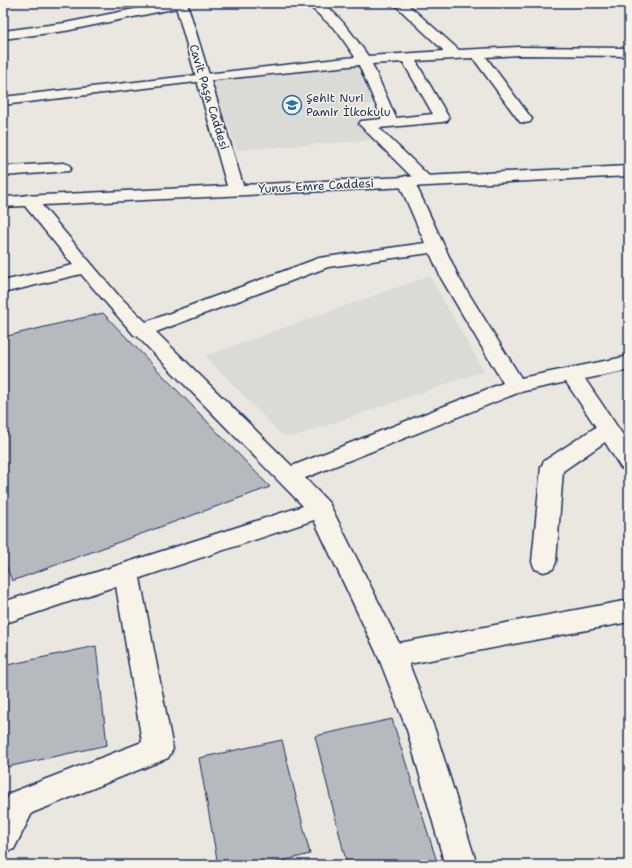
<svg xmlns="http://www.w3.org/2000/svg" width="632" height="868" font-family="'Shantell Sans',sans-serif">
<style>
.built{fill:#dadad6}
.building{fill:#b6babf;stroke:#1b2f5e}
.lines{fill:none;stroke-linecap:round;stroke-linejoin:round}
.minor-casing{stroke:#1b2f5e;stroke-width:3}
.tertiary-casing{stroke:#1b2f5e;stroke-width:3}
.secondary-casing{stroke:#1b2f5e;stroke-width:3}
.minor{fill:#f7f3e8;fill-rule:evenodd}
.tertiary{fill:#f7f3e8;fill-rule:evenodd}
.secondary{fill:#f7f3e8;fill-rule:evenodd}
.labels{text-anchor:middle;stroke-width:3;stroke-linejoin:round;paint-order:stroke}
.far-street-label{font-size:12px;fill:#1b2f5e;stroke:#f7f3e8}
.far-poi-label{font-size:12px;fill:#1b2f5e;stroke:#f7f3e8;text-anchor:start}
</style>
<rect width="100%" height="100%" fill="#eae7e0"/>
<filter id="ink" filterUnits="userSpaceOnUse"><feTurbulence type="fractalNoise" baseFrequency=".025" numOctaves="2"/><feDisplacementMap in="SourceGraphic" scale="8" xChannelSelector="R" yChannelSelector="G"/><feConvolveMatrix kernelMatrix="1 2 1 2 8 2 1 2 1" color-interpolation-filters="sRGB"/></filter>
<g filter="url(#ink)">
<path class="built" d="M353,62L378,103L349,107L374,140L237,150L211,80Z
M429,276L484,371L296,436L282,435L205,356Z"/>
<path class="building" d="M103,313L270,487L12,581L3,557V337Z
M96,646L107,745L7,767L6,734L3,731V666Z
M392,719L438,865H347L315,736Z
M282,740L310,854L266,865H218L199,758Z"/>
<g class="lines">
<g class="minor-casing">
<path id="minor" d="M306,3C310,3 315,2 319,3C334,6 359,43 368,56L444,51L393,3H406L459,50L519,47L629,48V56L519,55L486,57L532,119L530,122L525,123L520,122L473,58L416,61L449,118L447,121L442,122L379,128L430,177L432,180L430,183L424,185L418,183L359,124L361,121L382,119L359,65L204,81L3,105V97L355,57L337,31ZM403,62L433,114L396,118L372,64Z
M63,163L69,165L71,168L69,171L3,176V164L9,166Z
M406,176L412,178L414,181L459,278L521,378L629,356V370L585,379L629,444V470L621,468L605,442L563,471L556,562L553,569L544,572L535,569L532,562L541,467L544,461L596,427L566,382L520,392L305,478L329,503L399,643L629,600V622L409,664L435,730L477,865H445L407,730L378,656L314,520L140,578L173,749L168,758L32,813L14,849L3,853V806L10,793L142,742L116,586L3,624V602L303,506L137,336L134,335L81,274L3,293V281L73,265L20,200L22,196L28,195L34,196L118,295L146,322L319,258L425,243L398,181L400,178ZM430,253L441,278L503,383L292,466L156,332L328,267Z"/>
</g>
<g class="tertiary-casing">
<path id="tertiary" d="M175,3H187L243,185L629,166V176L3,207V197L227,186Z"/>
</g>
<g class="secondary-casing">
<path id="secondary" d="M164,3H188L186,6L182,7L65,31L3,39V31L65,23Z"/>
</g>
<use href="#minor" class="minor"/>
<use href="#tertiary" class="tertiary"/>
<use href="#secondary" class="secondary"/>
</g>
</g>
<defs>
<g id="school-ring" transform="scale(1)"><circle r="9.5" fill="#f7f3e8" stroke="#1f6fb2" stroke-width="1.5"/><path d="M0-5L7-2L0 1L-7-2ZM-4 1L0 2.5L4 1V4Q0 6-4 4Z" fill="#1f6fb2"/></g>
</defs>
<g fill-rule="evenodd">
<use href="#school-ring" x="292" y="105"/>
</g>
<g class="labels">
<g class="far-street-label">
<text transform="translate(209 97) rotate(73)" y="4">Cavit Paşa Caddesi</text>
<text transform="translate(316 186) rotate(-3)" y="4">Yunus Emre Caddesi</text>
</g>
<g class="far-poi-label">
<text x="306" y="102">Şehit Nuri<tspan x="306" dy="14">Pamir İlkokulu</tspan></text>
</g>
</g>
<rect width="632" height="868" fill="none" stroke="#f7f3e8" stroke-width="16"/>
<rect x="8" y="8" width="616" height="852" fill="none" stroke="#1b2f5e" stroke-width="1.5" filter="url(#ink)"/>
</svg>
